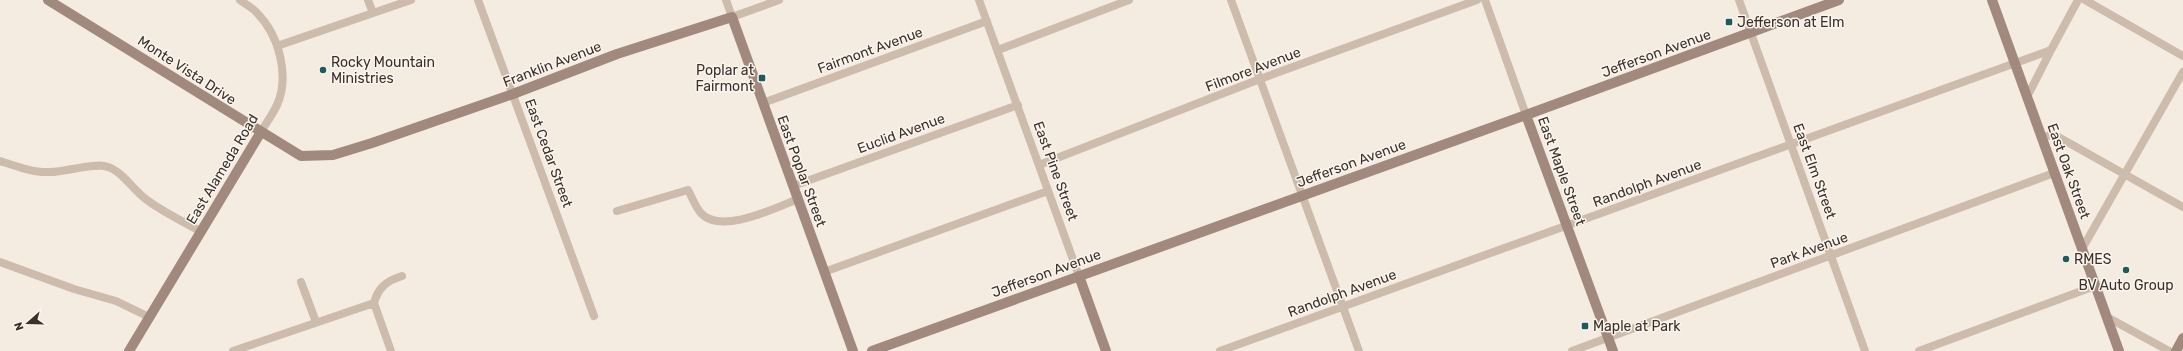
<svg xmlns="http://www.w3.org/2000/svg" width="2183" height="351" font-family="Rubik,sans-serif">
<style>
.lines{fill:none;stroke-linecap:round;stroke-linejoin:round}
.street{stroke:#cdbbac;stroke-width:8}
.secondary{stroke:#a18a7d;stroke-width:10}
.poi-dot{fill:#1f5a5e;stroke:#fbf5ee;stroke-width:1.5}
.labels{text-anchor:middle;stroke-width:3;stroke-linejoin:round;paint-order:stroke}
.poi-label{font-size:14px;fill:#3b302b;stroke:#fbf5ee;text-anchor:start}
.street-label{font-size:14px;fill:#3b302b;stroke:#fbf5ee}
</style>
<rect width="100%" height="100%" fill="#f4ebe1"/>
<g class="lines">
<path class="street" d="M240,0C245,4 253,8 257,13C279,35 290,76 277,105C273,114 266,123 261,132
M368,0L373,13
M478,0L594,316
M726,0L732,17L779,0
M979,0L1079,276
M1231,0L1359,351
M1485,0L1526,115
M1739,0L1865,351
M2085,0L2183,56
M277,46L411,0
M998,50L1129,0
M2027,97L2051,50
M763,103L987,21
M2042,138L2053,134L2183,207
M0,161C15,166 34,173 50,172C66,172 95,162 108,167C123,172 134,191 147,200C163,212 182,221 200,231
M1039,165L1260,79L1477,0
M793,186L1018,105
M617,211L688,190C692,197 695,206 700,212C719,236 775,208 798,199
M2082,249L2183,72
M0,262L74,289L116,301L149,317
M824,272L1048,191
M301,282L316,322
M374,303L391,351
M374,303C378,288 386,281 402,276
M2107,317L2169,351
M233,351L374,303
M1220,351L2051,50L2078,0
M1572,351L2054,173
M1919,351L2095,286"/>
<path class="secondary" d="M48,0L301,156L333,155L372,143L513,94L617,54L732,17L853,351
M1992,0L2119,351
M1526,115L1613,351
M1079,276L1106,351
M129,351L261,132
M872,351L1526,115L1839,0
M2176,351L2183,338"/>
</g>
<g class="poi-dot">
<rect x="1725" y="18" width="8" height="8" rx="2"/>
<circle cx="323" cy="70" r="4"/>
<rect x="758" y="74" width="8" height="8" rx="2"/>
<circle cx="2066" cy="259" r="4"/>
<circle cx="2126" cy="270" r="4"/>
<rect x="1581" y="322" width="8" height="8" rx="2"/>
</g>
<g class="labels">
<g class="poi-label">
<text x="1737" y="27">Jefferson at Elm</text>
<text x="331" y="67">Rocky Mountain<tspan x="331" dy="16">Ministries</tspan></text>
<text x="754" y="75" text-anchor="end">Poplar at<tspan x="754" dy="16">Fairmont</tspan></text>
<text x="2074" y="264">RMES</text>
<text x="2126" y="290" text-anchor="middle">BV Auto Group</text>
<text x="1593" y="331">Maple at Park</text>
</g>
<g class="street-label">
<text transform="translate(870 50) rotate(-20)" y="5">Fairmont Avenue</text>
<text transform="translate(1656 53) rotate(-20)" y="5">Jefferson Avenue</text>
<text transform="translate(552 64) rotate(-21)" y="5">Franklin Avenue</text>
<text transform="translate(1253 69) rotate(-21)" y="5">Filmore Avenue</text>
<text transform="translate(187 70) rotate(33)" y="5">Monte Vista Drive</text>
<text transform="translate(901 133) rotate(-20)" y="5">Euclid Avenue</text>
<text transform="translate(549 153) rotate(70)" y="5">East Cedar Street</text>
<text transform="translate(1351 163) rotate(-20)" y="5">Jefferson Avenue</text>
<text transform="translate(222 169) rotate(-59)" y="5">East Alameda Road</text>
<text transform="translate(802 171) rotate(70)" y="5">East Poplar Street</text>
<text transform="translate(1056 171) rotate(70)" y="5">East Pine Street</text>
<text transform="translate(1562 171) rotate(70)" y="5">East Maple Street</text>
<text transform="translate(1815 171) rotate(70)" y="5">East Elm Street</text>
<text transform="translate(2069 171) rotate(70)" y="5">East Oak Street</text>
<text transform="translate(1647 183) rotate(-20)" y="5">Randolph Avenue</text>
<text transform="translate(1809 250) rotate(-20)" y="5">Park Avenue</text>
<text transform="translate(1046 273) rotate(-20)" y="5">Jefferson Avenue</text>
<text transform="translate(1342 293) rotate(-20)" y="5">Randolph Avenue</text>
</g>
</g>
<g transform="translate(28 323) rotate(250)" stroke="#fbf5ee" stroke-width="3" paint-order="stroke">
<path d="M0-3L7 15L0 10L-7 15Z" fill="#3b302b"/>
<text y="-6" font-size="11" font-weight="bold" text-anchor="middle" fill="#3b302b">N</text>
</g>
</svg>
